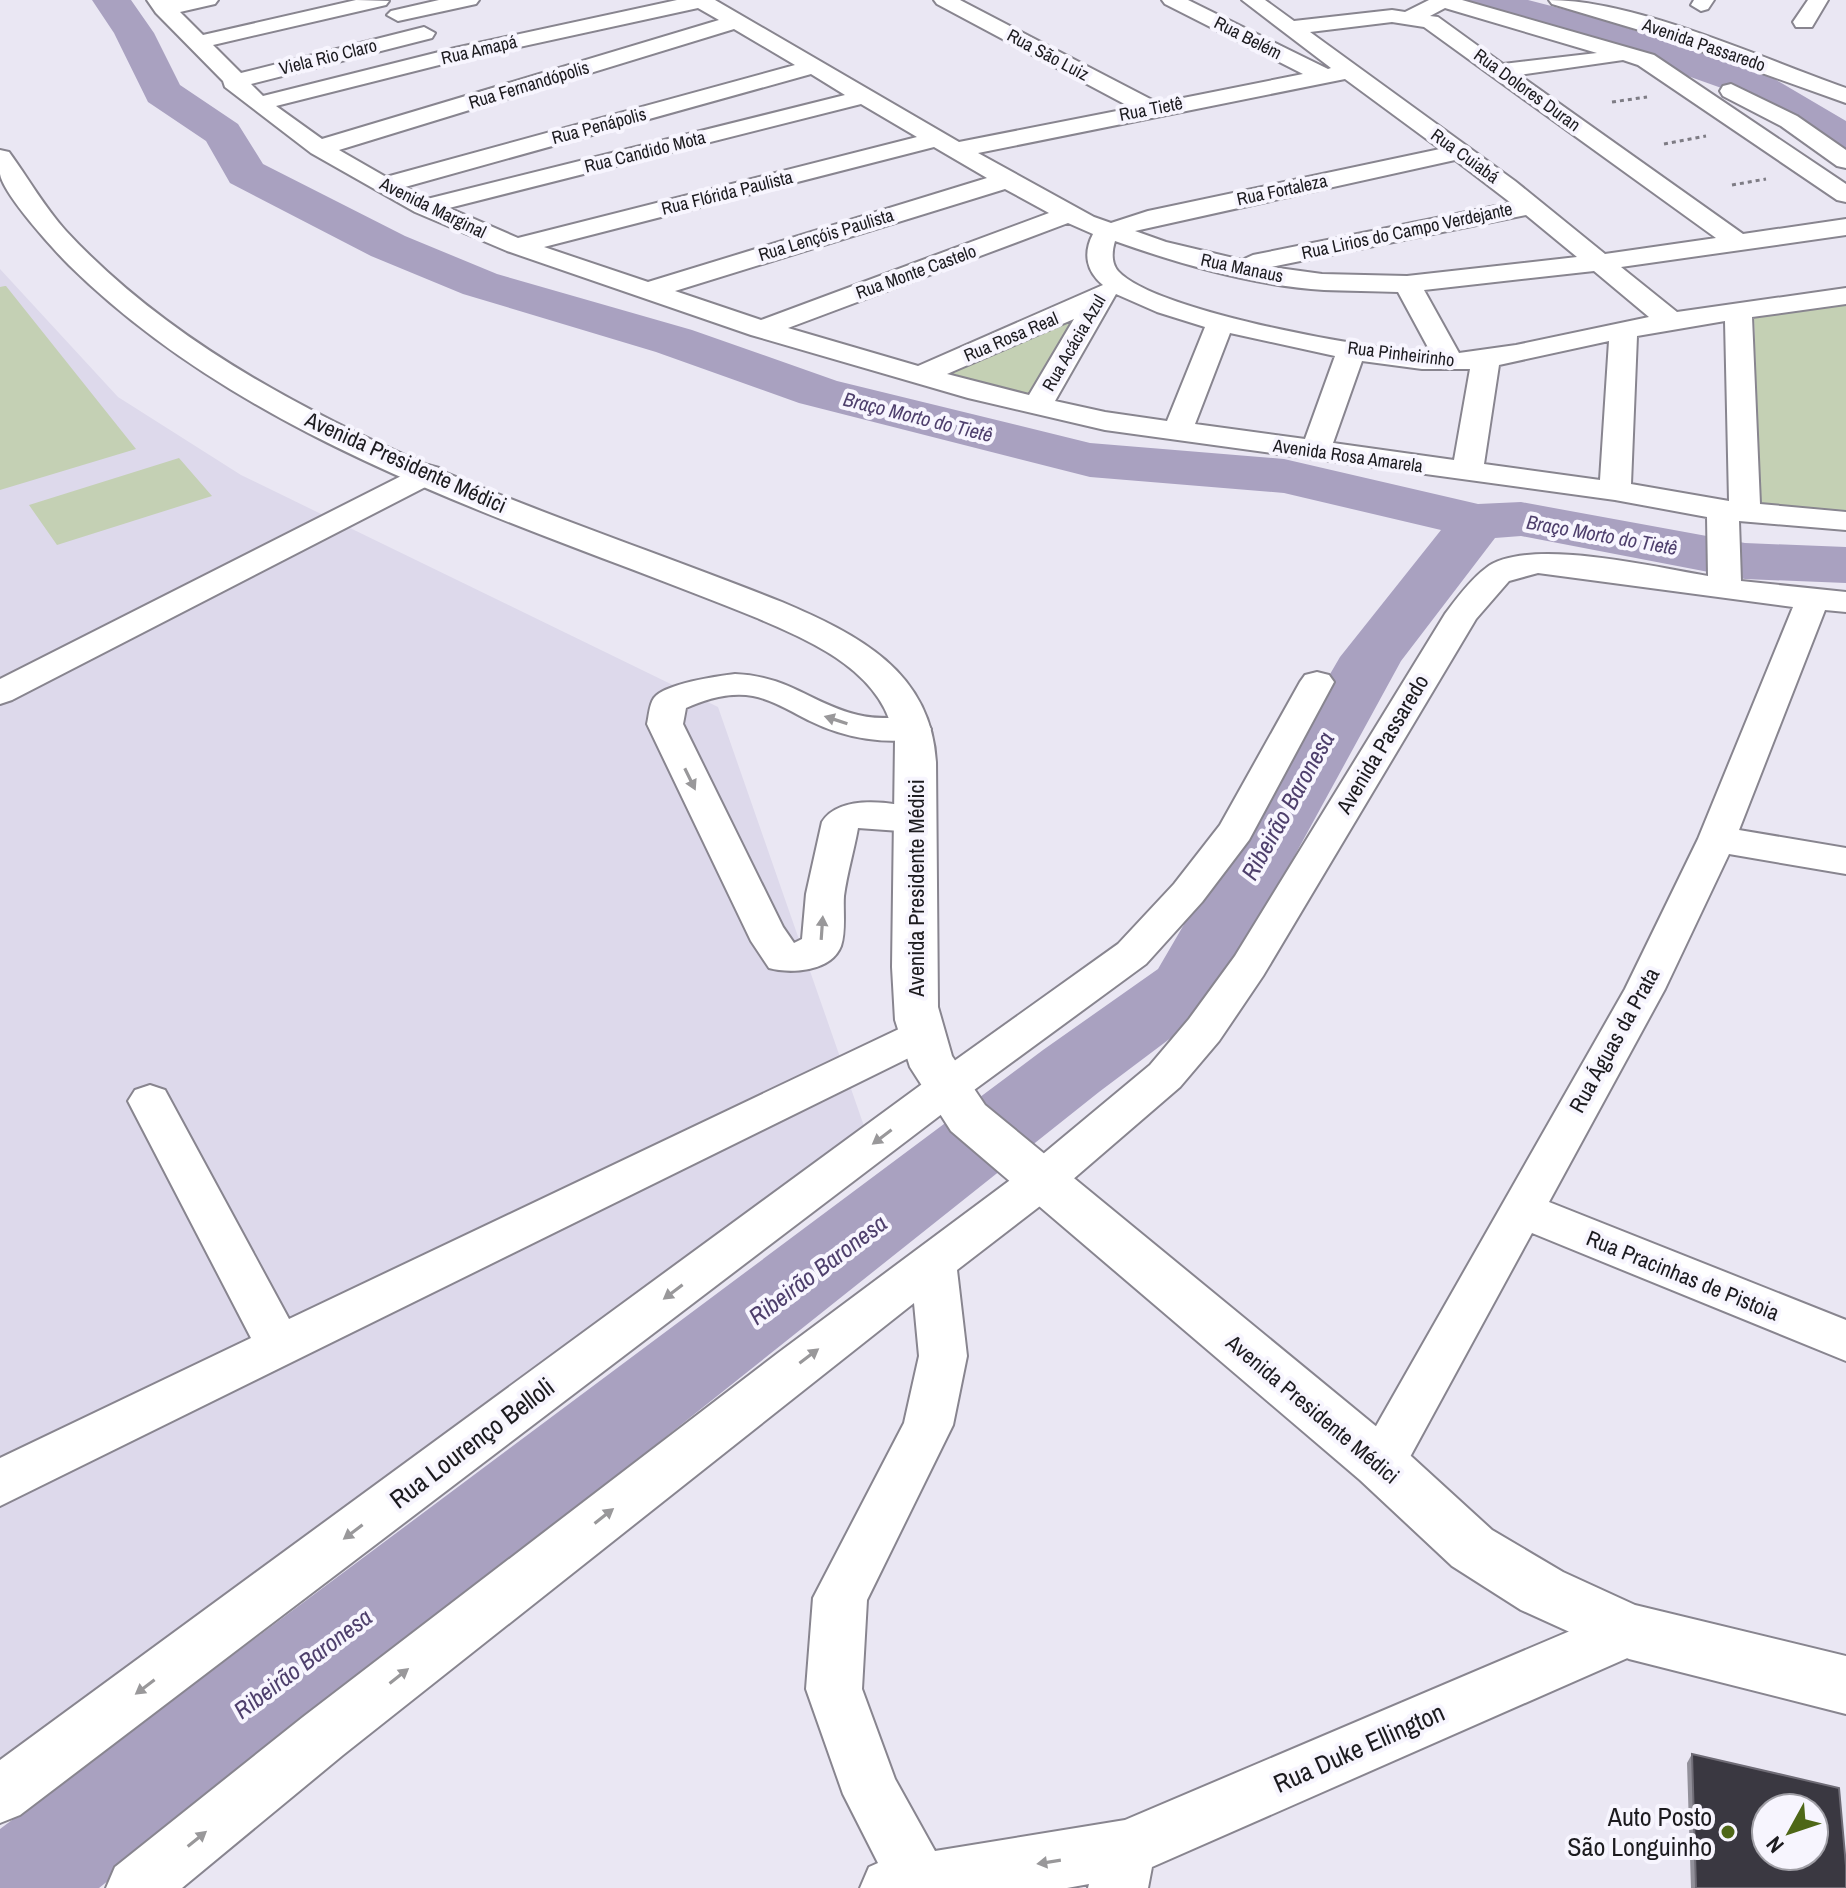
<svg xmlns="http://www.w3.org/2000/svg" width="1846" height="1888" font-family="'Archivo Narrow',sans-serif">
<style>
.built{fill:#ddd9eb}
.green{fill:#c4d0b4}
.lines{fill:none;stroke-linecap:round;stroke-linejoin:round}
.river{fill:#a9a1c0;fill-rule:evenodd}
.minor-casing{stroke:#88858f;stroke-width:4}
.major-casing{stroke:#88858f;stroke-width:4}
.path{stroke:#7e7c84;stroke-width:3;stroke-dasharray:4 4;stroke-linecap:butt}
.minor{fill:#fff;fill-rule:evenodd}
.major{fill:#fff;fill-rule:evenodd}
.wall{fill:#92909a}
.building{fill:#3a3841;stroke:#6f6c76;stroke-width:2;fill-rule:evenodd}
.oneway{fill:#99989a}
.poi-dot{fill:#4e6717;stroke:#f7f5fe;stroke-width:3}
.labels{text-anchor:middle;stroke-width:8;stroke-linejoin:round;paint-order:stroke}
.far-street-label{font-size:18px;fill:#1c1b1f;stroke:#f7f5fe}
.far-water-label{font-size:20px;font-style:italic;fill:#4e3f6c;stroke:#f7f5fe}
.street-label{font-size:22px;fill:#1c1b1f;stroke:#f7f5fe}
.water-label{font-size:24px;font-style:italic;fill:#4e3f6c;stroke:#f7f5fe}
.near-street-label{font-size:26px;fill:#1c1b1f;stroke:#f7f5fe}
.near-poi-label{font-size:26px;fill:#1c1b1f;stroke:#f7f5fe;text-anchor:end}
</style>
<rect width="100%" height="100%" fill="#eae7f3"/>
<path class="built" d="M0,269L118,397L241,475L718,707L864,1126L0,1765Z"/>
<path class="green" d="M5,286H6L136,449L0,490V287Z
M1846,305V510L1793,509L1760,503L1754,318Z
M1088,309L1027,396L947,372Z
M179,458L212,496L57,545L29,505Z"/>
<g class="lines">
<path class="river" d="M92,0H131L154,33L180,85L238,124L263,164L405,236L497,274L692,330L837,381L1090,443L1284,459L1478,504L1521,502L1745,543L1846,547V583L1745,579L1521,536L1495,538L1401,661L1212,1007L1099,1092L99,1888H0V1829L1043,1050L1158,969L1340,657L1441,530L1284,493L1090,477L799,403L656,352L463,294L371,256L230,183L206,141L148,102L114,33Z
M1463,0H1528L1598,18L1771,77L1846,121V152L1831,148L1741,95L1570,34L1468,8Z"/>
<g class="minor-casing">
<path id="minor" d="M147,0H218L215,4L180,12L203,35L356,0L389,1L386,5L213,45L241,73L424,27L435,33L432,38L251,84L263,96L455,48L677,0H715L959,142L1132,108L937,4L934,0H960L1158,103L1303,74L1165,4L1162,0H1188L1328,69L1331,68L1242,0H1265L1294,21L1392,10L1405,12L1429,0H1462L1654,55L1846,184V202L1837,200L1638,65L1623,60L1519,75L1743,234L1846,219V235L1621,267L1677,312L1846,288V304L1752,317L1760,504L1846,512V530L1739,521L1741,581L1846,592V612L1825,610L1739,830L1846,848V874L1729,854L1665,989L1549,1202L1846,1320V1361L1532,1233L1398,1479L1380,1485L1362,1479L1355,1463L1625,989L1698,839L1793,607L1538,573L1509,581L1476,619L1263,976L1219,1041L1180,1087L1057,1193L957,1270L967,1356L953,1425L867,1600L862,1689L895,1779L935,1851L1125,1820L1629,1606L1648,1613L1656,1631L1648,1649L1152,1867L1148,1888H1088L1089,1884L1067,1888H860L869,1867L878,1863L843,1794L806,1689L813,1598L904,1423L919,1356L914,1303L343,1755L182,1888H106L115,1867L303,1717L778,1353L1025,1169L1150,1065L1189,1019L1235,956L1445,614C1456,599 1471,579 1486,568C1527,536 1658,568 1708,576L1707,517L1615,500L1105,430L968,398L751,335L507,251L415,212L311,153L225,87L223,81L156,13ZM698,8L719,20L322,139L276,106L455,61ZM1445,8L1597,53L1503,64L1438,17L1430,16ZM1392,22L1424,27L1716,238L1605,254L1515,181L1310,32ZM734,29L795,65L386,177L339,150ZM811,74L845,95L427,199L405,187ZM1345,79L1440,149L1148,211L1111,223L1094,217L978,153ZM861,104L917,137L518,238L449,208ZM934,147L987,178L648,282L544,247ZM1455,160L1511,203L1253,255L1242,260L1166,242L1135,231ZM1005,189L1049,213L761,320L675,291ZM1526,215L1577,257L1407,276L1322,274L1271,267ZM1068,223L1093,234C1083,253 1086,271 1103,285L918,366L788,328ZM1115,241C1179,264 1257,286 1324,290C1349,291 1373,291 1398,292L1431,353C1372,350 1155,312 1118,271C1111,263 1112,251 1115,241ZM1594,271L1649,317L1516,345L1459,353L1424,290ZM1116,294L1157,312L1205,327L1167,421L1105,412L1055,401ZM1074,319L1029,395L947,374ZM1725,321L1729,501L1631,484L1637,336ZM1230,333L1335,356L1305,439L1195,424ZM1609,341L1600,480L1484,464L1499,365ZM1362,361L1422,369H1470L1454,460L1333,443Z
M439,0H479L476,4L398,21L387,15L391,11Z
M1549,0C1636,0 1761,58 1846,88V103L1656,35L1552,4Z
M1694,0H1714L1708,9L1701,11L1691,5Z
M1808,0H1828L1812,27H1796L1793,22Z
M1731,84L1797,116L1846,150V168L1837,166L1781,126L1723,96L1720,91L1723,86Z
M428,465L439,468L443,474L439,480L12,700L0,704V679L417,468Z
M1317,672L1329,675L1334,682L1249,840L1202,902L1146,964L959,1101L20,1815L0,1823V1760L929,1079L1118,944L1174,884L1220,825L1300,682L1305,675Z
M735,674C789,676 812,704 858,715C880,721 903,715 926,721L931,729L926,737C888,746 844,738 810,721C792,712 773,700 753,696C729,692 707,699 686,708L683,724L783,927L794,943L802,939L806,894L822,822C841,792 898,803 927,811L933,820L927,829L914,832L858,828C854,851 847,873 844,896C843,911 846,931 841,946C831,972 790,974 769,968L751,941L647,724C649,716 649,705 654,698C664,684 717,676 735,674Z
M920,1019L935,1023L941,1034L935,1045L0,1506V1458L251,1338L128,1101L135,1090L150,1085L165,1090L289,1319Z"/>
</g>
<g class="major-casing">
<path id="major" d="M0,150L9,152C28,178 45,208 66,231C246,425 543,507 782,602C857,634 931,671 936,762L938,1007L952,1056L985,1105L1400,1446L1492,1530L1563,1572L1635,1605L1846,1656V1714L1629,1659L1521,1610L1452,1566L1360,1480L951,1131L910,1067L895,1020L892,967L895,741C885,672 813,642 757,618C520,522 255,448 69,265C53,249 3,194 0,174C0,167 0,158 0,150Z"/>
</g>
<path class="path" d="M1612,102L1647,97
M1664,144L1706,136
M1732,185L1766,179"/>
<use href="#minor" class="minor"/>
<use href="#major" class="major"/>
</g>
<path class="wall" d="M1692,1754L1846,1888H1691L1687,1763Z"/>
<path class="building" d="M1692,1754L1839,1788L1846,1866V1888H1696ZM1766,1808H1814V1856H1766Z"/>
<defs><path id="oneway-solid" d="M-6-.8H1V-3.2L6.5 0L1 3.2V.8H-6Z" transform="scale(2)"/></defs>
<g class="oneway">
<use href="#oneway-solid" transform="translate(836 720) rotate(-162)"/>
<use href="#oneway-solid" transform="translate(690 779) rotate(64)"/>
<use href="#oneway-solid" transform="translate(822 928) rotate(-86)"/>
<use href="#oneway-solid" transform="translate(882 1137) rotate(143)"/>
<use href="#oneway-solid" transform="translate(673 1292) rotate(143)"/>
<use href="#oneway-solid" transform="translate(809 1356) rotate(-37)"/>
<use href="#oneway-solid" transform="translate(604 1516) rotate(-38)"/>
<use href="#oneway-solid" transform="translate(353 1532) rotate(143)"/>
<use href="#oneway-solid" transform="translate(399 1676) rotate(-38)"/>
<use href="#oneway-solid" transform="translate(145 1687) rotate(143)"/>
<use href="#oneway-solid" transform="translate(197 1839) rotate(-39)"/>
<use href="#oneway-solid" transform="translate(1049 1862) rotate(171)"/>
</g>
<circle class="poi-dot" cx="1728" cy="1832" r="8"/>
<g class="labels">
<g class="far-street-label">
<text transform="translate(1248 38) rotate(27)" y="6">Rua Belém</text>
<text transform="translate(1704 45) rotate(19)" y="6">Avenida Passaredo</text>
<text transform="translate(479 50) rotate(-13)" y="6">Rua Amapá</text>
<text transform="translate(1048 55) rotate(28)" y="6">Rua São Luiz</text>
<text transform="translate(328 57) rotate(-14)" y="6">Viela Rio Claro</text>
<text transform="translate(529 85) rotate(-17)" y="6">Rua Fernandópolis</text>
<text transform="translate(1527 90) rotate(36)" y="6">Rua Dolores Duran</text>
<text transform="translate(1151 109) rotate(-11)" y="6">Rua Tietê</text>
<text transform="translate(599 126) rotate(-15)" y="6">Rua Penápolis</text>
<text transform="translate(645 152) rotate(-14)" y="6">Rua Candido Mota</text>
<text transform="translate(1465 156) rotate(36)" y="6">Rua Cuiabá</text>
<text transform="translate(1282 190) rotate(-12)" y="6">Rua Fortaleza</text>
<text transform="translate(727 193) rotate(-14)" y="6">Rua Flórida Paulista</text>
<text transform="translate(433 208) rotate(26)" y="6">Avenida Marginal</text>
<text transform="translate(1407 231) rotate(-12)" y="6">Rua Lirios do Campo Verdejante</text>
<text transform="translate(826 235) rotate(-17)" y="6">Rua Lençóis Paulista</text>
<text transform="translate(1242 268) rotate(12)" y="6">Rua Manaus</text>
<text transform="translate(916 272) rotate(-20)" y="6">Rua Monte Castelo</text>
<text transform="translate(1011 337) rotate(-23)" y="6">Rua Rosa Real</text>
<text transform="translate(1074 343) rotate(-60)" y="6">Rua Acácia Azul</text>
<text transform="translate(1401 354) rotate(7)" y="6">Rua Pinheirinho</text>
<text transform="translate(1348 456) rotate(8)" y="6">Avenida Rosa Amarela</text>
</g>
<g class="far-water-label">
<text transform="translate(918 417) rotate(14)" y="7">Braço Morto do Tietê</text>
<text transform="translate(1602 535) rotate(10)" y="7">Braço Morto do Tietê</text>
</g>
<g class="street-label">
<text transform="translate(406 462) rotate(24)" y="8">Avenida Presidente Médici</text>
<text transform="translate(1382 744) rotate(-59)" y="8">Avenida Passaredo</text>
<text transform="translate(916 888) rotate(-90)" y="8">Avenida Presidente Médici</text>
<text transform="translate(1614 1040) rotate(-61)" y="8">Rua Águas da Prata</text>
<text transform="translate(1683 1275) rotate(22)" y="8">Rua Pracinhas de Pistoia</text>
<text transform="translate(1313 1409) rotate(40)" y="8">Avenida Presidente Médici</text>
</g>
<g class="water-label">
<text transform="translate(1288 806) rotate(-61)" y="8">Ribeirão Baronesa</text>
<text transform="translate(818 1270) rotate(-37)" y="8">Ribeirão Baronesa</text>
<text transform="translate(303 1664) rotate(-37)" y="8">Ribeirão Baronesa</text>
</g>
<g class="near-street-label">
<text transform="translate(472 1443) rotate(-37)" y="9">Rua Lourenço Belloli</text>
<text transform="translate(1359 1748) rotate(-24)" y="9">Rua Duke Ellington</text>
</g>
<g class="near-poi-label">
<text x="1712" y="1826">Auto Posto<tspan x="1712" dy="30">São Longuinho</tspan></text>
</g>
</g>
<g transform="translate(1790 1832) rotate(230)"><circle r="38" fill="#f7f5fe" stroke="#9f9ea5" stroke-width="2"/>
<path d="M0-6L14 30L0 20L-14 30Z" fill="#4e6717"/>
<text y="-12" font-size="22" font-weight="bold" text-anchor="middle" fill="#1c1b1f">N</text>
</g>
</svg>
